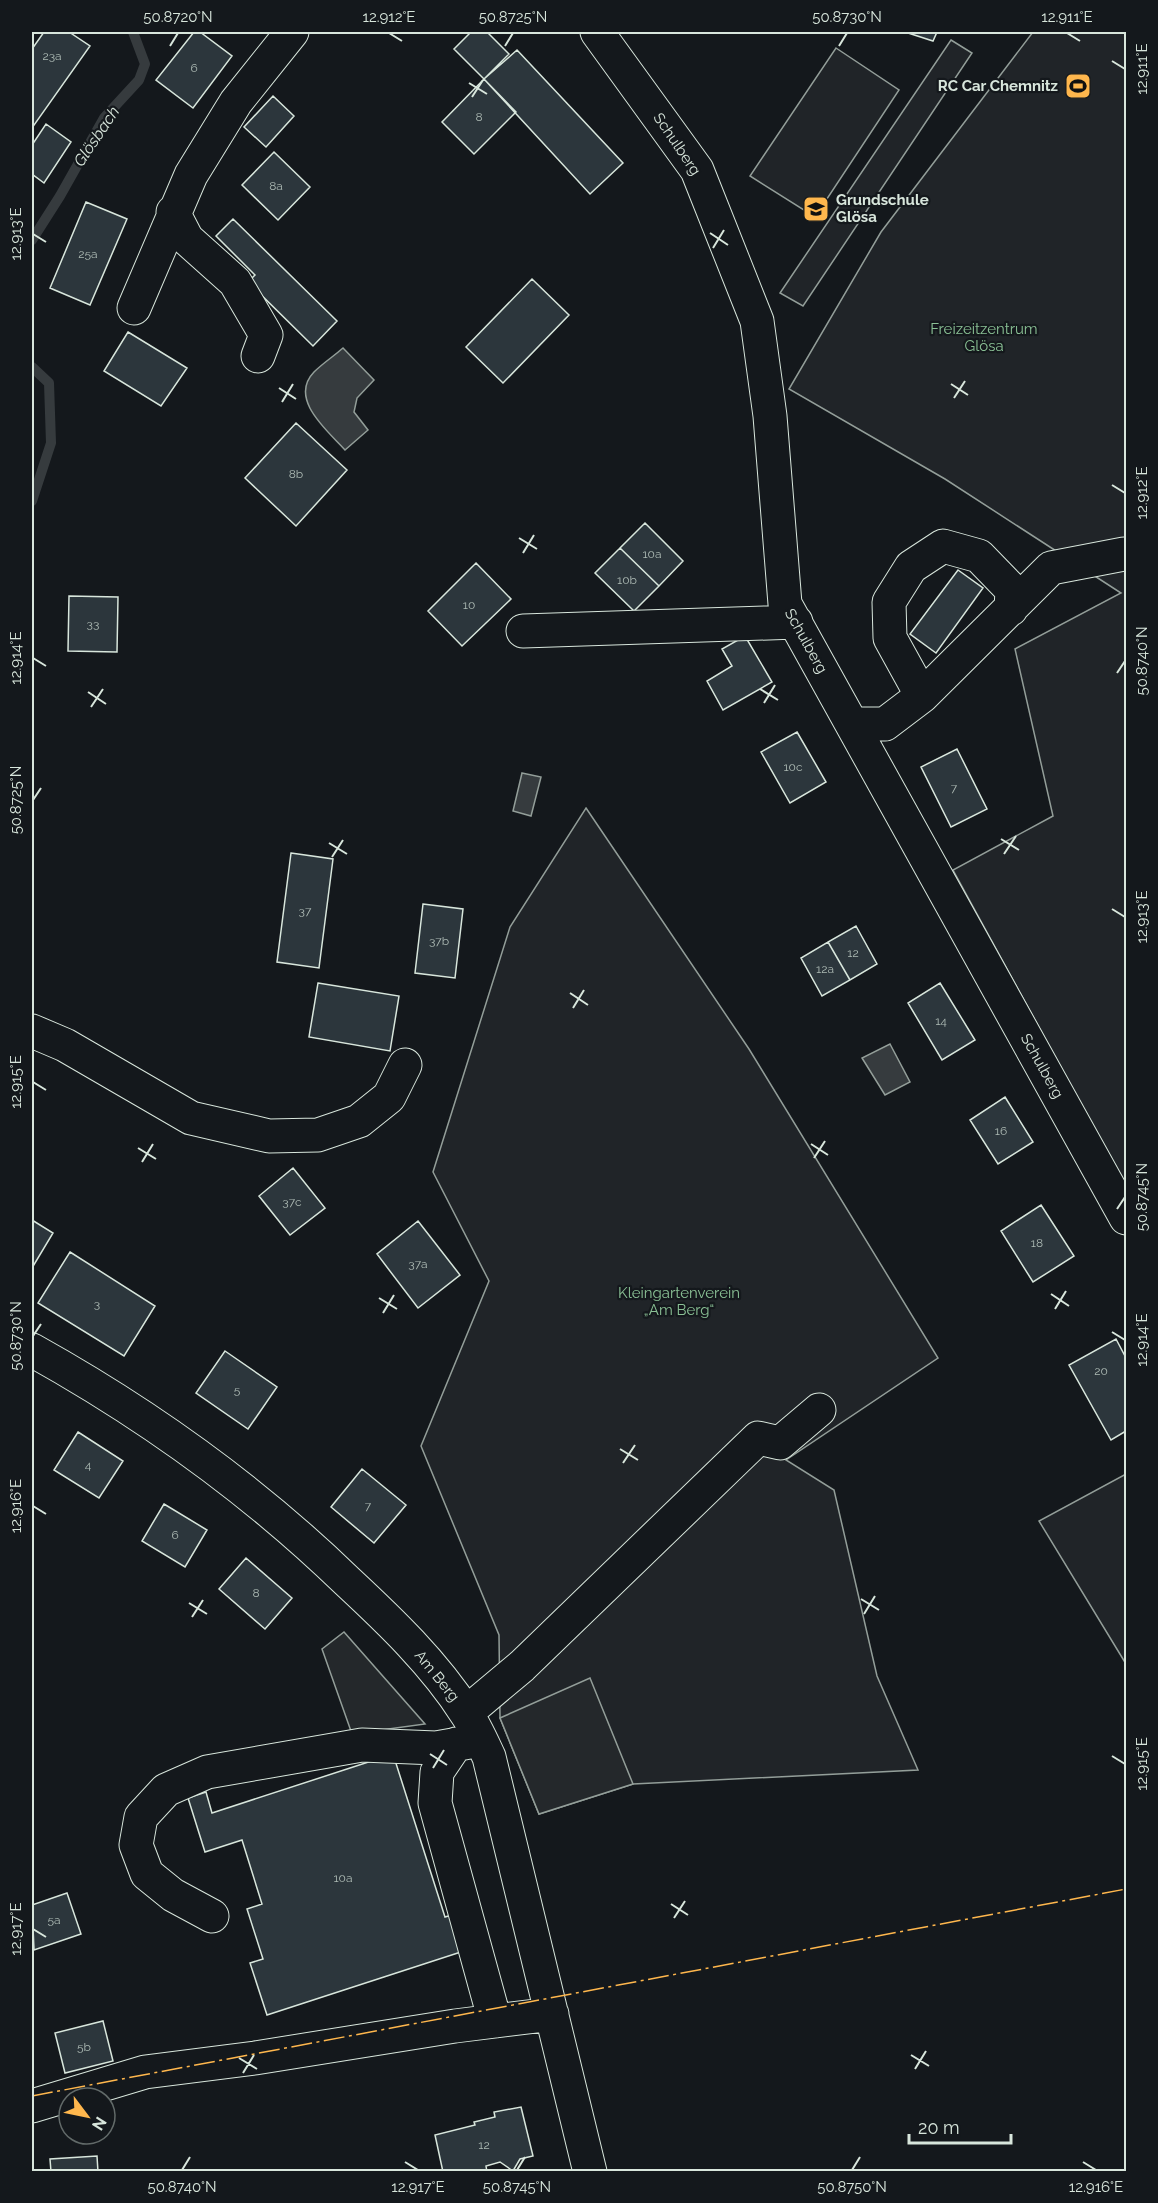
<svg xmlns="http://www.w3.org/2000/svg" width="1158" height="2203" font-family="Raleway,sans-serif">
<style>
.green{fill:#202428;stroke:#939e99;stroke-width:1.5}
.parking{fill:#24282b;stroke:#939e99;stroke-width:1.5}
.water{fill:#363b3e;stroke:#939e99;stroke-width:1.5}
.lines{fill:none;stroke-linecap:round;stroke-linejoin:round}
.stream{stroke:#363b3e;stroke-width:10}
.building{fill:#2c363c;stroke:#d8e6dc;stroke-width:1.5}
.minor-casing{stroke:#d8e6dc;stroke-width:35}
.minor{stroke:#14181c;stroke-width:33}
.power{stroke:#ffb74d;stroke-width:1.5;stroke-dasharray:21 4.5 3 4.5;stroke-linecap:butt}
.ticks{fill:none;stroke:#d8e6dc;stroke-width:2}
.labels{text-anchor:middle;stroke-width:4.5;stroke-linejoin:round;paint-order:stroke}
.number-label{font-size:12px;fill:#adbab4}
.poi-label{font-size:15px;font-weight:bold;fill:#d8e6dc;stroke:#14181c;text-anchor:end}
.street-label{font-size:15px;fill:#d8e6dc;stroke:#14181c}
.park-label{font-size:15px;fill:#8ac095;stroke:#14181c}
.water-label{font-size:16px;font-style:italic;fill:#d8e6dc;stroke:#14181c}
.neatline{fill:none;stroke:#d8e6dc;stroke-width:2}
.ticks-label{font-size:15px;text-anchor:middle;fill:#d8e6dc}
</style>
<rect width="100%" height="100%" fill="#14181c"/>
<path class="green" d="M1033,32H1126V1187L953,870L1053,816L1015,649L1121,593L945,479L789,389L881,232Z
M951,40L972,53L803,306L780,293Z
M836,48L899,90L815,217L750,176Z
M586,808L749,1049L938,1358L786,1460L834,1490L877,1676L918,1770L633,1784L539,1814L500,1718L499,1635L421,1446L489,1281L433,1172L510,927Z
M1126,1474V1664L1039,1521Z"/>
<path class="parking" d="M344,1632L425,1724L352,1734L322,1649Z
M590,1678L633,1784L539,1814L500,1718Z"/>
<path class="water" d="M343,348L374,380L357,398L354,412L368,430L345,450C328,431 288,399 314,372C323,363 334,356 343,348Z
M522,773L541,777L531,816L513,811Z
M890,1044L910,1082L885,1095L862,1058Z"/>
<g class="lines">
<path class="stream" d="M32,240L60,196L104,118L139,80L145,64L133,32
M32,367L49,383L51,443L32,501"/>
</g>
<path class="building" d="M44,32H69L90,46L32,128V49Z
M194,32H200L232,56L193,108L156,80Z
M471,32H487L509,54L484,79L454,49Z
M905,32H937L933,41Z
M517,50L623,163L590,194L484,79Z
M484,79L516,112L474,154L442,122Z
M273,96L294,116L266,147L244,127Z
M46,124L71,142L44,183L32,174V145Z
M274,152L310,187L278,220L242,185Z
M86,202L127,219L90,305L50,288Z
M233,219L337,321L313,346L248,282L255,275L216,236Z
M532,279L569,315L503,383L466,347Z
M128,332L187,368L161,406L104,371Z
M296,423L347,470L296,526L245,478Z
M645,523L683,561L659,586L620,548Z
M620,548L659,586L634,611L595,573Z
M476,563L511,599L462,646L428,611Z
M958,570L983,588L936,653L910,634Z
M69,596L118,597L117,652L68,651Z
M745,636L772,682L723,710L707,681L732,666L722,649Z
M797,732L826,782L790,803L761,752Z
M957,749L987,809L951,827L921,767Z
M291,853L333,859L319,968L277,962Z
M423,904L463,909L455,978L415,973Z
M856,926L877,964L850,980L828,942Z
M828,942L850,980L822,996L801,958Z
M318,983L399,996L390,1051L309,1037Z
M940,983L975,1040L942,1060L908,1003Z
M1005,1097L1033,1142L998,1164L970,1120Z
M293,1168L325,1208L290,1235L259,1196Z
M1041,1205L1074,1256L1033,1282L1001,1231Z
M32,1220L53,1233L32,1268Z
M418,1221L460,1275L418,1308L377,1254Z
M70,1252L155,1306L124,1356L38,1303Z
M1116,1339L1126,1358V1431L1111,1440L1069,1365Z
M225,1351L277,1387L248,1429L196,1393Z
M78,1432L123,1461L99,1498L54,1470Z
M362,1469L406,1505L374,1543L331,1507Z
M164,1504L207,1530L185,1567L142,1541Z
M246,1558L292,1598L265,1629L219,1589Z
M393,1754L445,1917L455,1914L467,1950L267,2015L250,1963L263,1959L247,1909L262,1904L242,1840L205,1852L188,1798L206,1792L212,1813Z
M67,1893L81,1934L34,1950L32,1905Z
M103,2021L113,2061L65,2073L55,2033Z
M521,2107L533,2156L520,2159L513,2171L500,2162L486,2166L487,2172H443L435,2135L475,2125L474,2122L495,2117L494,2112Z
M97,2156L98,2172H51L50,2159Z"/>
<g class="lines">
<g class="minor-casing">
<path id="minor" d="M597,32L697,170L757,321L770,416L785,604L1126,1218
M173,212L187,239L235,282L266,335L258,356
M134,308L191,175L236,102L292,32
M523,631L796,622
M922,696L890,638L889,602L911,567L943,546L979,556L1012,590L1011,609
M852,724H885L922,696L1051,568L1124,554
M32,1031L65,1045L191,1118L269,1136L318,1135L359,1121L389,1097L405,1065
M32,1350C147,1414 252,1489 347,1581C390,1621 434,1663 466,1713C475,1726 482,1742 489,1757L590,2172
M466,1713L522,1666L758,1438L780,1443L819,1410
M456,1744L437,1772L435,1803L495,2021
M212,1916L173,1895L147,1874L136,1845L141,1817L166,1790L207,1772L362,1745L436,1748L481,1740
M32,2106L145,2072L255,2058L455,2026L552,2014"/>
</g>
<use href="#minor" class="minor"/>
<path class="power" d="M32,2096L1126,1889"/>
</g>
<path class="ticks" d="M389,33L402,41M1067,33L1080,41M170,46L178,33M505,46L513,33M839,46L847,33M1112,61L1125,69M469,83L487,94M472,97L483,80M710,233L728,245M33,234L46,242M713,248L724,230M951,384L968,395M279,388L296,399M954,398L965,381M282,402L293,384M1112,485L1125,493M519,538L537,549M523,553L534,535M33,658L46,666M1117,673L1125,661M760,689L778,700M88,692L106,704M764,703L775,685M91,707L103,689M33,800L41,788M1001,839L1019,850M329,843L347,854M1004,854L1016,836M332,857L343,840M1112,909L1125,917M570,993L588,1005M573,1008L584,990M33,1082L46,1090M811,1144L828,1155M138,1148L156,1159M814,1158L825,1141M142,1162L153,1144M1117,1209L1125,1197M1051,1294L1069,1306M379,1298L397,1309M1055,1309L1066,1291M383,1313L394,1295M1112,1332L1125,1340M33,1336L41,1324M620,1449L638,1460M623,1463L635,1445M33,1506L46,1514M861,1599L879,1610M189,1603L207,1614M864,1614L875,1596M192,1617L203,1600M430,1754L447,1765M1112,1756L1125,1764M433,1768L444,1750M671,1904L688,1915M674,1918L685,1901M33,1929L46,1937M911,2055L929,2066M239,2058L257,2069M915,2069L926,2051M243,2073L254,2055M405,2162L418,2170M1083,2162L1096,2170M182,2170L190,2157M517,2170L525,2157M852,2170L860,2157"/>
<defs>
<g id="stadium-square" transform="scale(1.35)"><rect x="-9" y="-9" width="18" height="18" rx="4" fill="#ffb74d" stroke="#14181c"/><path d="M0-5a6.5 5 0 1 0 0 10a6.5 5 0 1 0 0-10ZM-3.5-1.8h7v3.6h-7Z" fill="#111"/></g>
<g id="school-square" transform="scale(1.35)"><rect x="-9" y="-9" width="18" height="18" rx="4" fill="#ffb74d" stroke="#14181c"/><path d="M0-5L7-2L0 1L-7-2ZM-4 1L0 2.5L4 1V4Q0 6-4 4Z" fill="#111"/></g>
</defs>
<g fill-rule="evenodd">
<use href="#stadium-square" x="1078" y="86"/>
<use href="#school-square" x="816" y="209"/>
</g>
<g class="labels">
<g class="number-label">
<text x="52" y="60">23a</text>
<text x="194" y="72">6</text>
<text x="479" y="121">8</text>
<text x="276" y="190">8a</text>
<text x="88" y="258">25a</text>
<text x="296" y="478">8b</text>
<text x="652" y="558">10a</text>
<text x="627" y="584">10b</text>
<text x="469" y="609">10</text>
<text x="93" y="628">33</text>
<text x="793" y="771">10c</text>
<text x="954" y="792">7</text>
<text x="305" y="915">37</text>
<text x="439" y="945">37b</text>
<text x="853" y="957">12</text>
<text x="825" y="973">12a</text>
<text x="941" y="1025">14</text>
<text x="1001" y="1135">16</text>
<text x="292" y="1206">37c</text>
<text x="1037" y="1247">18</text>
<text x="418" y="1268">37a</text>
<text x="97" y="1308">3</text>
<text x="1101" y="1375">20</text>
<text x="237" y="1394">5</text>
<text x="88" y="1469">4</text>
<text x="368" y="1510">7</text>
<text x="175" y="1539">6</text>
<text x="256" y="1597">8</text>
<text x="343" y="1882">10a</text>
<text x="54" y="1924">5a</text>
<text x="84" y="2051">5b</text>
<text x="484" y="2149">12</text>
</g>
<g class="poi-label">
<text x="1058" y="91">RC Car Chemnitz</text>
<text x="836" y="205" text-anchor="start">Grundschule<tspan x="836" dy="17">Glösa</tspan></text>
</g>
<g class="street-label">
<text transform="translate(677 144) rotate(56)" y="5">Schulberg</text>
<text transform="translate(806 641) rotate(61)" y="5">Schulberg</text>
<text transform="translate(1042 1066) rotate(61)" y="5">Schulberg</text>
<text transform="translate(437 1676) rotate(51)" y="5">Am Berg</text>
</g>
<g class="park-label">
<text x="984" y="334">Freizeitzentrum<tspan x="984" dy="17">Glösa</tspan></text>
<text x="679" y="1298">Kleingartenverein<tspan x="679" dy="17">„Am Berg“</tspan></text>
</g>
<g class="water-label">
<text transform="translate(96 136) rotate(-56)" y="6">Glösbach</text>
</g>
</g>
<rect width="1158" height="2203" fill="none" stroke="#14181c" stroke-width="66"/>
<g transform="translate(87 2116) rotate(122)"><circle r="28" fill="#14181c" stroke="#626a69" stroke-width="1.5"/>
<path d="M0-4.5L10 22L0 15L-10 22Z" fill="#ffb74d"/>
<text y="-9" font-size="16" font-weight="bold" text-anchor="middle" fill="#d8e6dc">N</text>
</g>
<path d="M909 2134v9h102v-9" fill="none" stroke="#d8e6dc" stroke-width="3"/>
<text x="918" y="2134" font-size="18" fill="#d8e6dc" stroke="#14181c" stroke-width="4.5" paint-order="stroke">20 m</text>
<rect x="33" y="33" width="1092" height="2137" class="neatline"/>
<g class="ticks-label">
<text x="178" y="22">50.8720°N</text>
<text x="389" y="22">12.912°E</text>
<text x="513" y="22">50.8725°N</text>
<text x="847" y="22">50.8730°N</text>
<text x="1067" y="22">12.911°E</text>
<text transform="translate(1142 69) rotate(-90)" y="5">12.911°E</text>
<text transform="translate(16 234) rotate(-90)" y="5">12.913°E</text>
<text transform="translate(1142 493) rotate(-90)" y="5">12.912°E</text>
<text transform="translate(16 658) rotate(-90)" y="5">12.914°E</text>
<text transform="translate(1142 661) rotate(-90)" y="5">50.8740°N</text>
<text transform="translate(16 800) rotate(-90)" y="5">50.8725°N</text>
<text transform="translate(1142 917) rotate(-90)" y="5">12.913°E</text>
<text transform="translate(16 1082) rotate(-90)" y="5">12.915°E</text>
<text transform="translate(1142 1197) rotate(-90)" y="5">50.8745°N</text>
<text transform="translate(16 1336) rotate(-90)" y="5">50.8730°N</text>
<text transform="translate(1142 1340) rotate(-90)" y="5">12.914°E</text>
<text transform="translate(16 1506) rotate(-90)" y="5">12.916°E</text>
<text transform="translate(1142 1764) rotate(-90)" y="5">12.915°E</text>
<text transform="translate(16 1929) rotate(-90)" y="5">12.917°E</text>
<text x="182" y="2192">50.8740°N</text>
<text x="418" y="2192">12.917°E</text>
<text x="517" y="2192">50.8745°N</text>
<text x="852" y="2192">50.8750°N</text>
<text x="1096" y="2192">12.916°E</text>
</g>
</svg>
